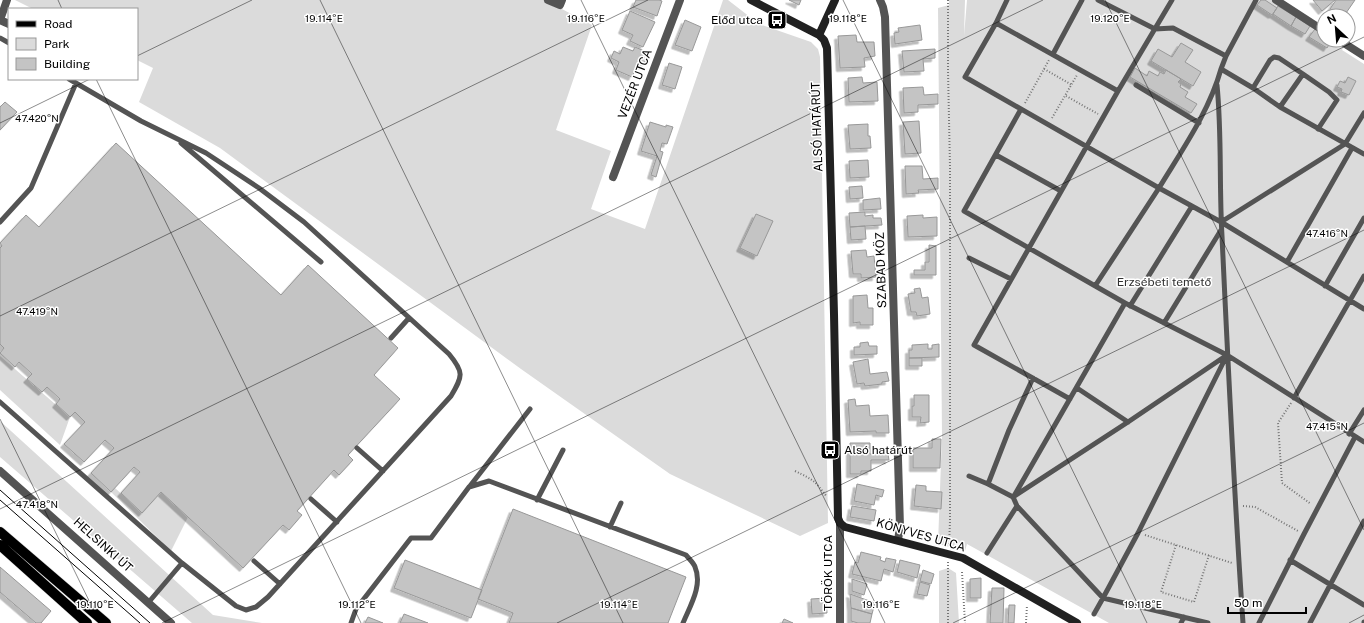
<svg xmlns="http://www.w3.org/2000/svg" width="1364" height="623" font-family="'Public Sans',sans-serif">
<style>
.green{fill:#dbdbdb}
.building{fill:#c4c4c4;stroke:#989898;filter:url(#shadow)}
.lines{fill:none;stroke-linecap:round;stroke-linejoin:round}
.primary-casing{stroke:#dbdbdb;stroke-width:11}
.path{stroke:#767676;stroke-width:2;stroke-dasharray:1 2;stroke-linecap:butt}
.lane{stroke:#545454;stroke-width:5}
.street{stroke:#545454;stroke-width:8}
.secondary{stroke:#212121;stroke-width:8}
.primary{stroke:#000;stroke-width:10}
.tram{stroke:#000;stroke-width:1}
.ticks{fill:none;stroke:#000;stroke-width:1;stroke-opacity:0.45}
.labels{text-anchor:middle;stroke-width:3;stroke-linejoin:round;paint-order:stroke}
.poi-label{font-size:12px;fill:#000;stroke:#fff;text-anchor:end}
.street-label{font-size:12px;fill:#000;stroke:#fff}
.park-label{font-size:12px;fill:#323232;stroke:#fff}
.ticks-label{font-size:10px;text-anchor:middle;fill:#000;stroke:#fff;stroke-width:3;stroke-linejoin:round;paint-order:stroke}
</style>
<defs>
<filter id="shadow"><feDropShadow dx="-3.5" dy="3.5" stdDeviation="0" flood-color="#0004"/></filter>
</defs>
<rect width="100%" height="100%" fill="#fff"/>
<path class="green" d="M15,0H545L592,25L556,130L611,151L591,209L645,229L723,0H728L759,24L811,42L818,49L820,57L828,523L800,536L670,474L521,369L220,148L139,102L153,68L137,60V9H33Z
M949,0H965L964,36L967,0H1271L1324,34V40H1334L1344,47L1342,50L1364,64V623H1109L967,544L965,551L938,544L942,435L938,8L949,5Z
M0,356L70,417L60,445L0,390Z
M0,421L213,615L262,623H192L0,457Z
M115,488L142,513L161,492L188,517L171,551L111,492Z
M948,568L956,573L959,623H939V571Z"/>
<path class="building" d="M636,0H659L662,1L657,16L633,7Z
M789,0H801L799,5Z
M1261,0H1265L1277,8L1272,15L1257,5Z
M1313,0H1335L1322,11Z
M1336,0H1355L1344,16H1341L1330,9Z
M1278,6L1296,17L1291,26L1273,14Z
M630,11L655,22L643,47L630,41L633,35L622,30Z
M1296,17L1310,26L1305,34L1291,26Z
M685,20L701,27L692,51L675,45Z
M920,25L922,40L895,44L894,33L899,32L898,28Z
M1315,29L1324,34V40H1332L1327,48L1309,37Z
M856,35L857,42H874L875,56L864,58L865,67L840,68L838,36Z
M1181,43L1193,50L1185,62L1201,72L1193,86L1151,61L1158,49L1172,57Z
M623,47L633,51L635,47L649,53L643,66L638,64L632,77L616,70L619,62L611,58L614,51L620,54Z
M935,49V58L923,59L924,71L904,72L902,51Z
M669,63L682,67L675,89L662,85Z
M1135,68L1147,76L1149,71L1158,76L1160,72L1164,74L1166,70L1181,79L1178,82L1181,84L1180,87L1188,92L1185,97L1197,104L1191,113L1130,77Z
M862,77L863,83L877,82L878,101L849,102L848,78Z
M1348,77L1356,81L1349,95L1341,92L1342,89L1337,87L1340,81L1345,83Z
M923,87L924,95L938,94V104L918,105V112L904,113L903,88Z
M5,102L17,112L0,130V107Z
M919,121L921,153L905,154L903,122Z
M650,122L666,127V125L673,127L667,144L662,143L660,151L663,152L656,177L651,175L657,156L641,151Z
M868,124V136H870L871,148L850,149L848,125Z
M116,143L281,295L308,265L398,348L374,375L400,399L348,455L353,460L339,475L334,470L297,511L302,515L289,530L283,525L243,568L161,492L142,513L121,493L140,472L134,467L111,492L91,473L114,448L105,440L84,462L64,444L85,422L75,412L70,417L56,404L60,399L47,387L42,392L27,379L32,374L19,362L15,367L0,353L4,348L0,344V248L2,246L0,243L26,215L39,227Z
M868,160L869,177L850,178L849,161Z
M905,166H922L923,179L938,178V189L918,190L919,193L906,194Z
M862,186L863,198L850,199L849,187Z
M880,198L881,209L863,210V200Z
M865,212V216L873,215V218H881L882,225L850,227L849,213Z
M756,214L773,221L757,256L740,248Z
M923,215V218L937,217V236L908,237L907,216Z
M865,226L866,239L851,240L850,227Z
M929,245L936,246V275H914V270H925V262H929Z
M866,250L867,257L874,256L876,277L861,278V274H853L851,251Z
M920,288L922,298L928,297L930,314L917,316L916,312H911L908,294L915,293L914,289Z
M867,295L868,308H873V325H860V322L853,323V296Z
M868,342L869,346H877V354L854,355V347H860V343Z
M928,344V349H932V345L939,344V357L909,358V350H912V345Z
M909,358H922V366H909Z
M868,359L870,374L887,372L889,381L882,382V384L865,386L864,383L857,384L853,362Z
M914,395H929V422L920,423L921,417H912V406H914Z
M855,399L856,406L869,405L870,416L888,415L889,433H876V431L850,432L848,400Z
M932,439H941L940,468H913V448H932Z
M850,443H870V454H888L889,460H871V471H861V474H850Z
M857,484L884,490L882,497L876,495L874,505L854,501Z
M916,485L926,486V491L942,492L941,509L914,506Z
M852,506L876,510L874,521L850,517Z
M513,509L686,577L668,623H509L513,613L478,599Z
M861,552L881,557L880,560L885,562L886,558L896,560L893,572L884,569L881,581L852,574L855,562L858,563Z
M405,560L482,590L471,618L394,588Z
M900,560L920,565L917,578L897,572Z
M0,567L51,611L41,623H36L0,592Z
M923,570L934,574L931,584L920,581Z
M981,578V598H970V579Z
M852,579L867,584L864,595L852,591Z
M920,582L930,585L927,596L917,594Z
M992,588H1004L1003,623H990Z
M850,594L875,603L872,614L851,608Z
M826,598L827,613L812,614L811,599Z
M1009,605H1015L1014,623H1008Z
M851,608L872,614L870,623H858L851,621Z
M404,614L428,623H400Z
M368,617L383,623H365Z
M784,619L793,623H782Z"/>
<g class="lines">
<g class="primary-casing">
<path id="primary" d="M0,532L106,623
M0,545L87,623"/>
</g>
<path class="path" d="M948,0V71L950,167V521L949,546
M1044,69L1072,85
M1066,96L1098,114
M1025,103L1049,60
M1052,118L1077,75
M1291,403L1278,423L1282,483L1311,504
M795,471C814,480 815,481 827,497
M1243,506L1255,507L1298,531
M1145,535L1232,563
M1176,545L1161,592L1194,602L1209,555
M962,572L965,623
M948,623V562
M1026,623L1027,605"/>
<path class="lane" d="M1007,0L996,23L965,77L1159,188L1095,286
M1098,0L1155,29L1173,28L1226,56
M1256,0L1226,56L1221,69L1253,88L1280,107L1364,154
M996,23L1118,91
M0,38L9,43
M1053,54L1082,0
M1221,69C1209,112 1182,150 1159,188L1221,222L1364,309
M1303,74L1329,92L1337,100L1318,129
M1136,85L1199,123
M1217,85C1222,135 1219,186 1222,236C1228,365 1234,494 1243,623
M1253,88L1270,60L1274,57L1279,58L1303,74L1280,107
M1021,109L964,211L1125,303L1227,355L1364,442
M181,143L321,262
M996,155L1061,191
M0,222L31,188L76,83
M1221,222L1345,144L1364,113
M969,258L1011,279
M1287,262L1352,148
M1325,286L1364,218
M1130,306L1192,206
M1164,323L1221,230
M391,338L409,318
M1077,388L1128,422
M1294,398L1364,276
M1070,399L974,345L1118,91L1172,0
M0,402L182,563L236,606L246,610L256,607L268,597L451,396C463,376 464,372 449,354L304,222L259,188L206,153L141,121L69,79
M1349,434L1364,410
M357,448L383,471
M969,476L988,484L1013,497L1017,506L1103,598L1138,533L1227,355L1128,422L1013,497
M988,484L1009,430L1033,378
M470,486L530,409
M1014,496L1125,303
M311,499L337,522
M537,500L563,450
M610,527L621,503
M987,553L1017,506
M1290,560L1364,605
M254,561L280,584
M148,603L182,563
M1094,614L1103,598L1208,623
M351,623L356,609L411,538H431L469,487L489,481L686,555C689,559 694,563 695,567C703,585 690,606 683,623
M1181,623L1184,617
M1259,623L1304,534L1355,437
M1310,623L1364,521
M1364,623V622"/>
<path class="street" d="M548,0L560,5L562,0
M880,0L883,7L885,17L900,527L898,540
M1276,0L1324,31
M0,20L7,0
M0,20L9,24
M1339,40L1364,56
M613,177L680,0
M0,471L171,623
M840,623V523"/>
<path class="secondary" d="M751,0L819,35L824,40L827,48L834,314L838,518L840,523L845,527L963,558L1077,623
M819,35L835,0"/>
<use href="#primary" class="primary"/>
<path class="tram" d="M0,490L150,623
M0,500L140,623"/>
</g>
<path class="ticks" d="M58,0L62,9M320,0L623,623M581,0L885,623M843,0L1147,623M1105,0L1364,530M137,56L252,0M96,79L361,623M0,123L90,79M0,316L648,0M0,419L100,623M0,509L1043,0M162,623L1364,37M557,623L1364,230M953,623L1364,423M1349,623L1364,615"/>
<defs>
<g id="bus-square" transform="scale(1)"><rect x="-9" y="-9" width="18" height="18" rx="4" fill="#000" stroke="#fff"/><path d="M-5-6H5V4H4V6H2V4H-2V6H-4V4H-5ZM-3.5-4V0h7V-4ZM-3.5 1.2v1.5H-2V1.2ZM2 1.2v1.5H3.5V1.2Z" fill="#fff"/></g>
</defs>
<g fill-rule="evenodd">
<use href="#bus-square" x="777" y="20"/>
<use href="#bus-square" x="830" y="450"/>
</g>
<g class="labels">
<g class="poi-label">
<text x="763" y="24">Előd utca</text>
<text x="844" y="454" text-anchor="start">Alsó határút</text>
</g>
<g class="street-label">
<text transform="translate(635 84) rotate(-69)" y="4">VEZÉR UTCA</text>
<text transform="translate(817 127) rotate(-92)" y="4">ALSÓ HATÁRÚT</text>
<text transform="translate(881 270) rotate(-92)" y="4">SZABAD KÖZ</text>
<text transform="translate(921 535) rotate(16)" y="4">KÖNYVES UTCA</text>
<text transform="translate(103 545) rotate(42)" y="4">HELSINKI ÚT</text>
<text transform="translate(828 573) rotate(-90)" y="4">TÖRÖK UTCA</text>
</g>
<g class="park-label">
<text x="1164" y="286">Erzsébeti temető</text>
</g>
</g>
<g class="ticks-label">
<text x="324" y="22">19.114°E</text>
<text x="586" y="22">19.116°E</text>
<text x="1110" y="22">19.120°E</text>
<text x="848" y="22">19.118°E</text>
<text x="37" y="122">47.420°N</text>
<text x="1327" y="237">47.416°N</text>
<text x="37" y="315">47.419°N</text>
<text x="1327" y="430">47.415°N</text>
<text x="37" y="508">47.418°N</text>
<text x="95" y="608">19.110°E</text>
<text x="357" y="608">19.112°E</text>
<text x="619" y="608">19.114°E</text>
<text x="881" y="608">19.116°E</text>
<text x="1143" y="608">19.118°E</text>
</g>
<rect x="8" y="8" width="130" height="72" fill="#ffffff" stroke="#999999"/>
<rect x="16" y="21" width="20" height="6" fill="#000000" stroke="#999999"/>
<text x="44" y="28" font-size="12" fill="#000000">Road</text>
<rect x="16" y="38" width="20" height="12" fill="#dbdbdb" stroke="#999999"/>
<text x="44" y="48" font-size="12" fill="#000000">Park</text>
<rect x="16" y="58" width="20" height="12" fill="#c4c4c4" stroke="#999999"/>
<text x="44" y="68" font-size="12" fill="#000000">Building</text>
<g transform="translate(1336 28) rotate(334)"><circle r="19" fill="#ffffff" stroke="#999999"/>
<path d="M0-3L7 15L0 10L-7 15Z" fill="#000000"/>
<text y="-6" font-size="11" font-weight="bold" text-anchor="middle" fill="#000000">N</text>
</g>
<path d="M1228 607v6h78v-6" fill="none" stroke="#000000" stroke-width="2"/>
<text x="1234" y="607" font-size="12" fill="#000000" stroke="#ffffff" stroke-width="3" paint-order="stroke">50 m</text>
</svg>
